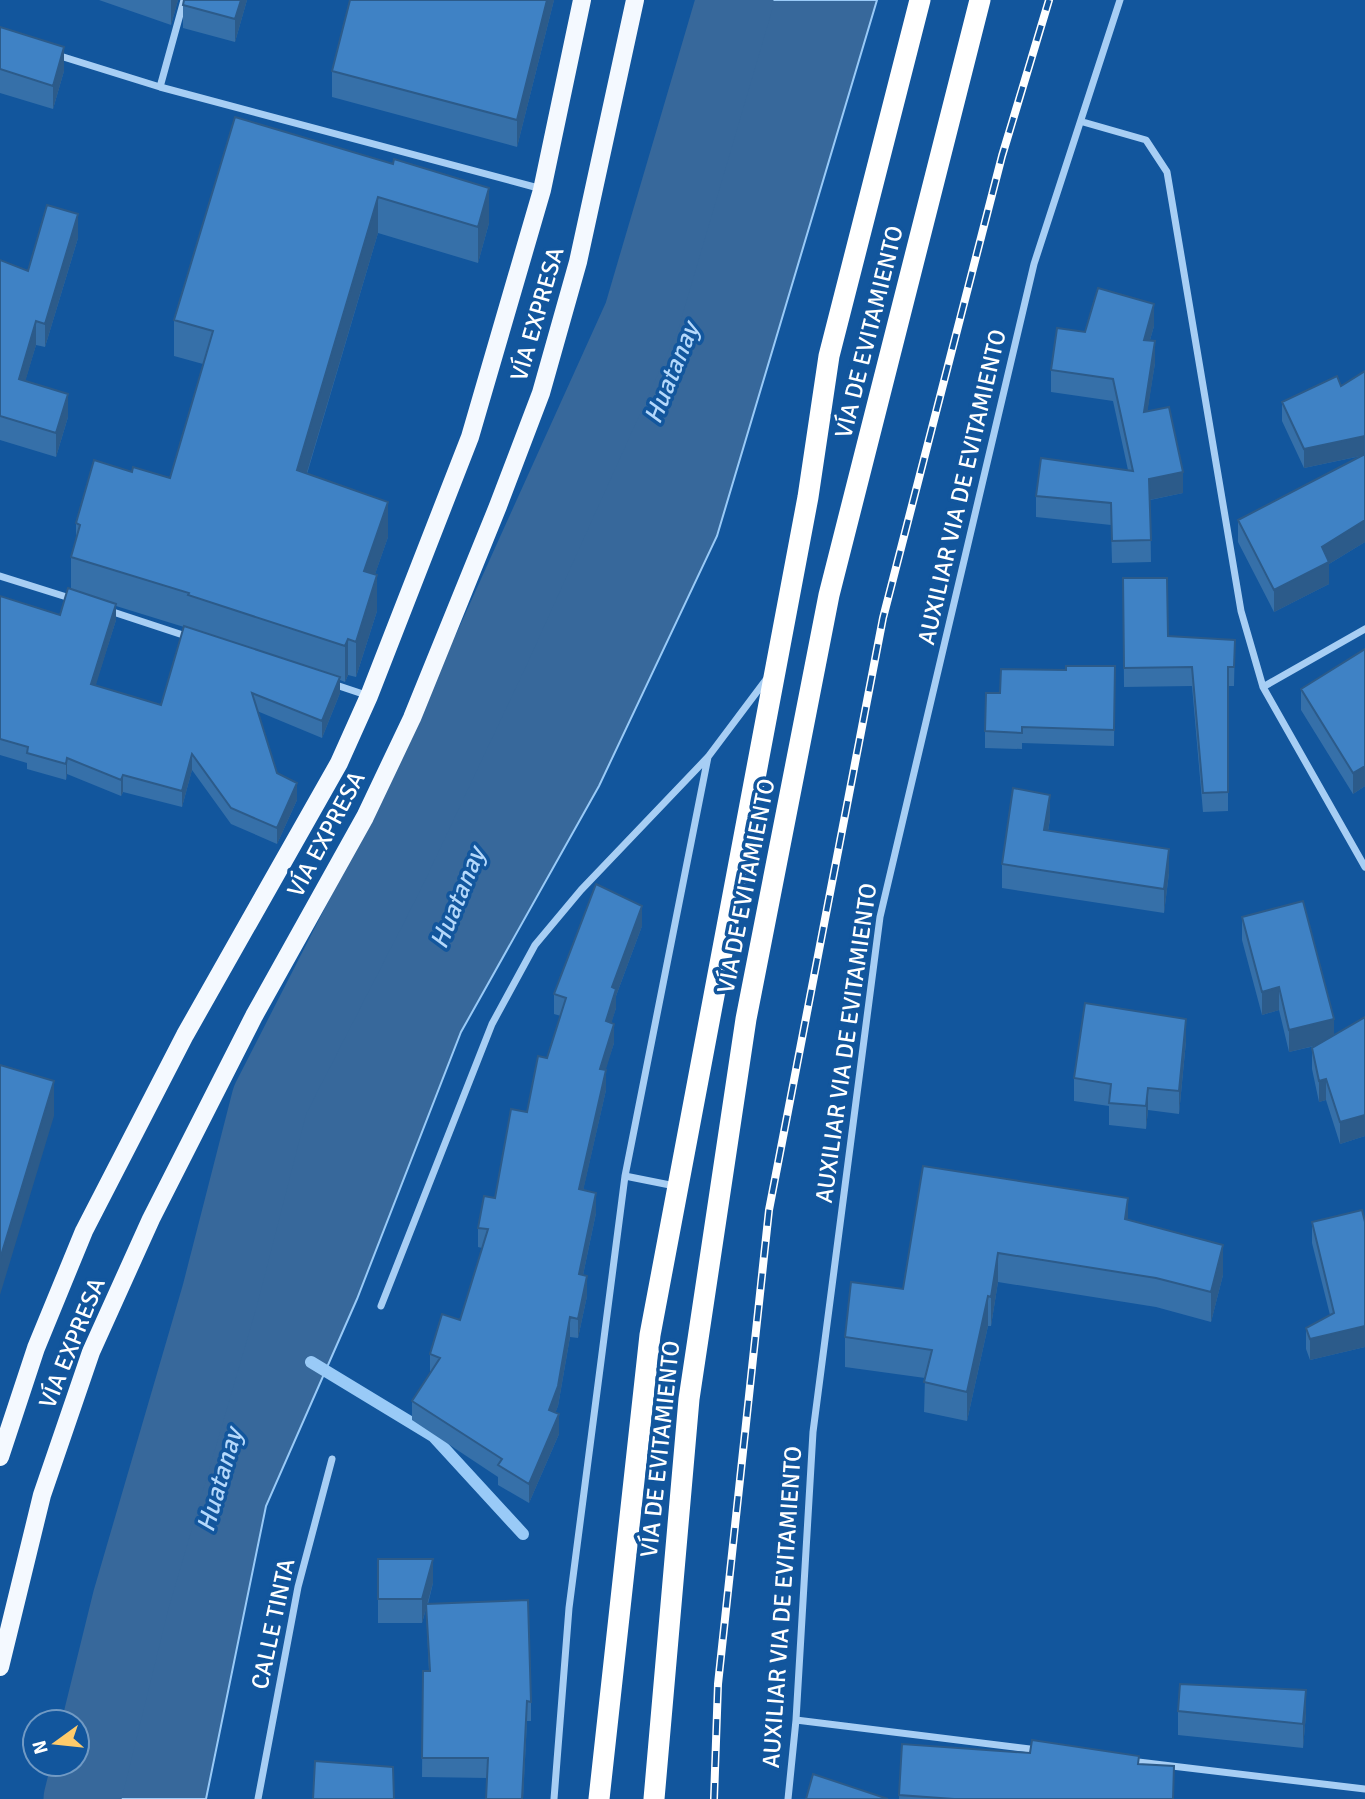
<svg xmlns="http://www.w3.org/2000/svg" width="1365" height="1799" font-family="Signika,sans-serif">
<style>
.water{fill:#37689b;stroke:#99caf7;stroke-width:2}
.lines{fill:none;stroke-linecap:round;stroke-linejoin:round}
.stream{stroke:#99caf7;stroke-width:12}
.river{stroke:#37689b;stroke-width:77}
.street{stroke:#a7cef4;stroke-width:7}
.primary{stroke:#f4f9ff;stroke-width:18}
.highway{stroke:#fff;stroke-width:21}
.rail-casing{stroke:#fff;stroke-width:8}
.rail{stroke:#12569d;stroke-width:5;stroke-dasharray:16;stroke-linecap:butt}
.wall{fill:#3670a9;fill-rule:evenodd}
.shaded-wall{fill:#2c5b8a}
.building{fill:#3f82c5;stroke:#2c5b8a;stroke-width:2}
.labels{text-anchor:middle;stroke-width:7;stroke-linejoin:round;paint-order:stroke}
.street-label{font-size:24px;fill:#fff;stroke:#12569d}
.water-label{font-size:26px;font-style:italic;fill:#b4d8fb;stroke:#12569d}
</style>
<rect width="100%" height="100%" fill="#12569d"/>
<path class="water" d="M735,0H877L717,536L599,786L461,1032L357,1299L266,1506L206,1799H82L131,1600L220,1295L270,1100L385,875L493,646L642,316Z"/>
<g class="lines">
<path class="stream" d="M311,1362L433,1436L523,1534"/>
<path class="river" d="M82,1799L131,1600L220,1295L270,1100L385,875L493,646L642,316L735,0"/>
<path class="street" d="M57,55L160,87L542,189
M160,87L184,0
M1083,122L1146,140L1167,172L1241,611L1263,687L1365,867
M0,576L73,599
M107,610L189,637
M333,684L369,696
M1263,687L1365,629
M625,1176L675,1186
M381,1306L492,1024L535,945L581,890L708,757L768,677
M796,1720L1038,1750
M1130,1761L1365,1789
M258,1799L298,1587L332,1459
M554,1799L569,1608L625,1176L708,757
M788,1799L796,1720L813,1432L880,917L1034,264L1120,0"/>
<path class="primary" d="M0,1457L36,1348L84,1231L185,1035L339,763L369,696L470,437L542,190L582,0
M0,1667L42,1495L91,1352L151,1219L254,1016L365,817L412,718L498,506L541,393L578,262L635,0"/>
<path class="highway" d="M599,1799L650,1335L808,497L829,356L920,0
M654,1799L689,1399L746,1019L829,595L980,0"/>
<g class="rail-casing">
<path id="rail" d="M714,1799L718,1684L769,1210L883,618L1002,156L1049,0"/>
</g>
<use href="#rail" class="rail"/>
</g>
<path class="wall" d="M99,0H178L171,25Z
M184,0H247L235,42L183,28V5Z
M554,0L517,147L332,97V71Z
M0,27L64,71L53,109L0,93Z
M235,117L489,223L478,263L378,233L307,474L388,537L375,574L377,611L356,677L348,675L345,682L340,680V693L322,738L257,711L277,773L297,800L277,844L231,824L192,770L182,807L123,792L121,796L67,774L66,780L27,769V763L0,755V596L60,615L71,589V557L76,540V523L132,472L170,478L203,364L174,356V320ZM116,606L184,627L161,705L95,686L116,620Z
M78,238L45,347L36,345L25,381L68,417L56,457L0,440V260L28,271Z
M1154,326L1150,340L1155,363L1147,412L1183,493L1150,500L1151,562L1112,563L1111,525L1036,517V496L1128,470L1113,401L1051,392V370L1085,332Z
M1365,371V542L1329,564V584L1274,612L1238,542V520L1361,456L1304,468L1282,421V402L1341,386Z
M1123,578L1168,636L1235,640L1234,686H1228V811L1203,812L1192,686L1124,687Z
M1365,649V786L1353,794L1301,710V689Z
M1115,666L1114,746L1022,743V749L985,748V731L1000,693L1066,670Z
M1050,819L1048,831L1169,873L1164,913L1002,888V864Z
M1242,917L1334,1035L1365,1017V1136L1340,1144L1326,1100L1319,1102L1312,1069V1048L1315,1046L1289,1052L1279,1010L1262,1015L1242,940Z
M642,926L616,996V1008L611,1023L614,1043L605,1070L606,1090L583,1190L596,1213L583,1275L587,1296L578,1338L570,1337L558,1406L555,1413L559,1434L529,1503L498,1485V1477L412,1420V1401L430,1373V1354L460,1320L482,1248L478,1247V1228L495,1198L547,1058L561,1016L554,1014V994Z
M1186,1041L1179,1114L1148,1110L1146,1129L1109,1125V1106L1074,1101V1078Z
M923,1166L1128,1219L1223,1275L1211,1322L1156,1307L998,1282L991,1326H988L967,1421L924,1412L925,1378L845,1367V1337L903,1289Z
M1312,1222L1365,1347L1310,1360L1306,1349V1328L1330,1315L1312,1243Z
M378,1559L433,1583L428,1604L531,1702V1721H527L523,1799H486L488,1778L422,1777L423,1671H429L426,1609L422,1623H378Z
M1178,1711L1306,1714L1303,1748L1178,1735Z
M902,1744L1139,1764L1173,1799H899Z"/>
<path class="shaded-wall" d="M171,0H178L171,25Z
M241,0H247L235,42V19Z
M547,0H554L517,147V120Z
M64,47V71L53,109V86Z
M489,188V223L478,263V227Z
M378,197V233L297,506V470Z
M78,214V238L45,347V324Z
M1154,304V326L1144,361V340Z
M36,321V345L19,403V379Z
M1155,341V363L1144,434V412Z
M68,394V417L56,457V433Z
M1365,436V455L1304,468V449Z
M1183,472V493L1149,500V479Z
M388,502V537L364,606V571Z
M1365,520V542L1329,564V584L1274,612V590L1322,547Z
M377,575V611L356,677V642Z
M116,604V620L91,701V684Z
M348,639V675L345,682V646Z
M340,677V693L322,738V721Z
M192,754V770L182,807V791Z
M67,758V774L66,780V764Z
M1365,766V786L1353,794V773Z
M123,775V792L121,796V780Z
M297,783V800L277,844V828Z
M1050,795V819L1044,854V830Z
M1169,849V873L1164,913V889Z
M642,906V926L616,996V1008L606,1041V1021L612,987Z
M1279,987V1010L1262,1015V992Z
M1186,1019V1041L1179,1114V1091Z
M1334,1019V1041L1289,1052V1030Z
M614,1024V1043L600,1089V1069Z
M606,1070V1090L579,1209V1189Z
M1326,1079V1100L1319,1102V1081Z
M54,1081V1116L0,1295V1259Z
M1148,1088V1110L1146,1129V1106Z
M1365,1115V1136L1340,1144V1122Z
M596,1193V1213L579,1294V1274Z
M1128,1198V1228L1125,1219Z
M1223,1245V1275L1211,1322V1292Z
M998,1253V1282L991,1326V1297Z
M587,1276V1296L578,1338V1319Z
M988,1296V1326L967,1421V1392Z
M570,1317V1337L558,1406L549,1430V1410Z
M1365,1326V1347L1310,1360V1339Z
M559,1414V1434L529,1503V1484Z
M433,1559V1583L422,1623V1599Z
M1306,1690V1714L1303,1748V1724Z
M527,1701L523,1799H522Z"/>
<path class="building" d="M184,0H241L235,19L183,5Z
M350,0H547L517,120L332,71Z
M0,27L64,47L53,86L0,69Z
M235,117L393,164L394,159L489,188L478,227L378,197L297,470L388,502L364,571L377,575L356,642L348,639L345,646L188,595L189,593L71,557L80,525L76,523L94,460L132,472L133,467L170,478L213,331L174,320Z
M47,205L78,214L45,324L36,321L19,379L68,394L56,433L0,416V260L28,271Z
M1098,288L1154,304L1144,340L1155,341L1144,412L1169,407L1183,472L1149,479L1151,540L1112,541L1111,503L1036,496L1041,458L1133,471L1113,379L1051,370L1057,328L1085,332Z
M1365,371V436L1304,449L1282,402L1337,376L1341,386Z
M1365,454V520L1322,547L1329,562L1274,590L1238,520Z
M1123,578H1167L1168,636L1235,640L1234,667H1228V792L1203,793L1192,667L1124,668Z
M68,588L116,604L91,684L161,705L184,626L340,677L322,721L252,693L277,773L297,783L277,828L231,808L192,754L182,791L123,775L121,780L67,758L66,764L27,753L28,747L0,739V596L60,615Z
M1365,649V766L1353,773L1301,689Z
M1066,666H1115L1114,730L1022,727V733L985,731L986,693H1000L1001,669L1066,670Z
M1013,788L1050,795L1044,830L1169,849L1164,889L1002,864Z
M596,884L642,906L612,987L616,989L606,1021L614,1024L600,1069L606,1070L579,1189L596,1193L579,1274L587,1276L578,1319L570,1317L558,1386L549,1410L559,1414L529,1484L498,1465L502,1459L412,1401L440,1358L430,1354L442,1314L460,1320L488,1229L478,1228L484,1196L495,1198L511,1109L527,1112L538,1056L547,1058L566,998L554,994Z
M1303,901L1334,1019L1289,1030L1279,987L1262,992L1242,917Z
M1085,1003L1186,1019L1179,1091L1148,1088L1146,1106L1109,1103L1111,1084L1074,1078Z
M1365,1017V1115L1340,1122L1326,1079L1319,1081L1312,1048Z
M0,1065L54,1081L0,1259Z
M923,1166L1128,1198L1125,1219L1223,1245L1211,1292L1156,1278L998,1253L991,1297L988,1296L967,1392L924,1382L932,1350L845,1337L851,1282L903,1289Z
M1362,1210L1365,1222V1326L1310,1339L1306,1328L1334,1313L1312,1222Z
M378,1559H433L422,1599H378Z
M528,1600L531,1702L527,1701L522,1799H486L488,1758H422L423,1671H430L426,1604Z
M1180,1684L1306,1690L1303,1724L1178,1711Z
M1032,1740L1139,1756L1138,1764L1174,1766L1173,1799H954L899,1795L902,1744L1030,1753Z
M315,1761L393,1767L394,1799H313Z
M813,1774L888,1799H806Z"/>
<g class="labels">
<g class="street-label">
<text transform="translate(537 314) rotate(-74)" y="8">VÍA EXPRESA</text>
<text transform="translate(869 332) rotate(-76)" y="8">VÍA DE EVITAMIENTO</text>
<text transform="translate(962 487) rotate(-77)" y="8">AUXILIAR VIA DE EVITAMIENTO</text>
<text transform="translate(326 834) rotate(-62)" y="8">VÍA EXPRESA</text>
<text transform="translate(746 886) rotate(-79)" y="8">VÍA DE EVITAMIENTO</text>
<text transform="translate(846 1043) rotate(-82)" y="8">AUXILIAR VIA DE EVITAMIENTO</text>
<text transform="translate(72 1343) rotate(-68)" y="8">VÍA EXPRESA</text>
<text transform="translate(660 1449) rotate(-84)" y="8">VÍA DE EVITAMIENTO</text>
<text transform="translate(782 1607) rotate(-86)" y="8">AUXILIAR VIA DE EVITAMIENTO</text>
<text transform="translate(273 1624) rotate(-78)" y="8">CALLE TINTA</text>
</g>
<g class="water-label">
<text transform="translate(671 373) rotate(-68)" y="9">Huatanay</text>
<text transform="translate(457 898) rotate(-68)" y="9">Huatanay</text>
<text transform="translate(219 1480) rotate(-74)" y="9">Huatanay</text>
</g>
</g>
<g transform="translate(56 1743) rotate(255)"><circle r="33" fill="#12569d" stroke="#719ac4" stroke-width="2"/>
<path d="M0-5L12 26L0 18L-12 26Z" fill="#ffcb6a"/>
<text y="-10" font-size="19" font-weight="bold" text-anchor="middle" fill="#ffffff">N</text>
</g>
</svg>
